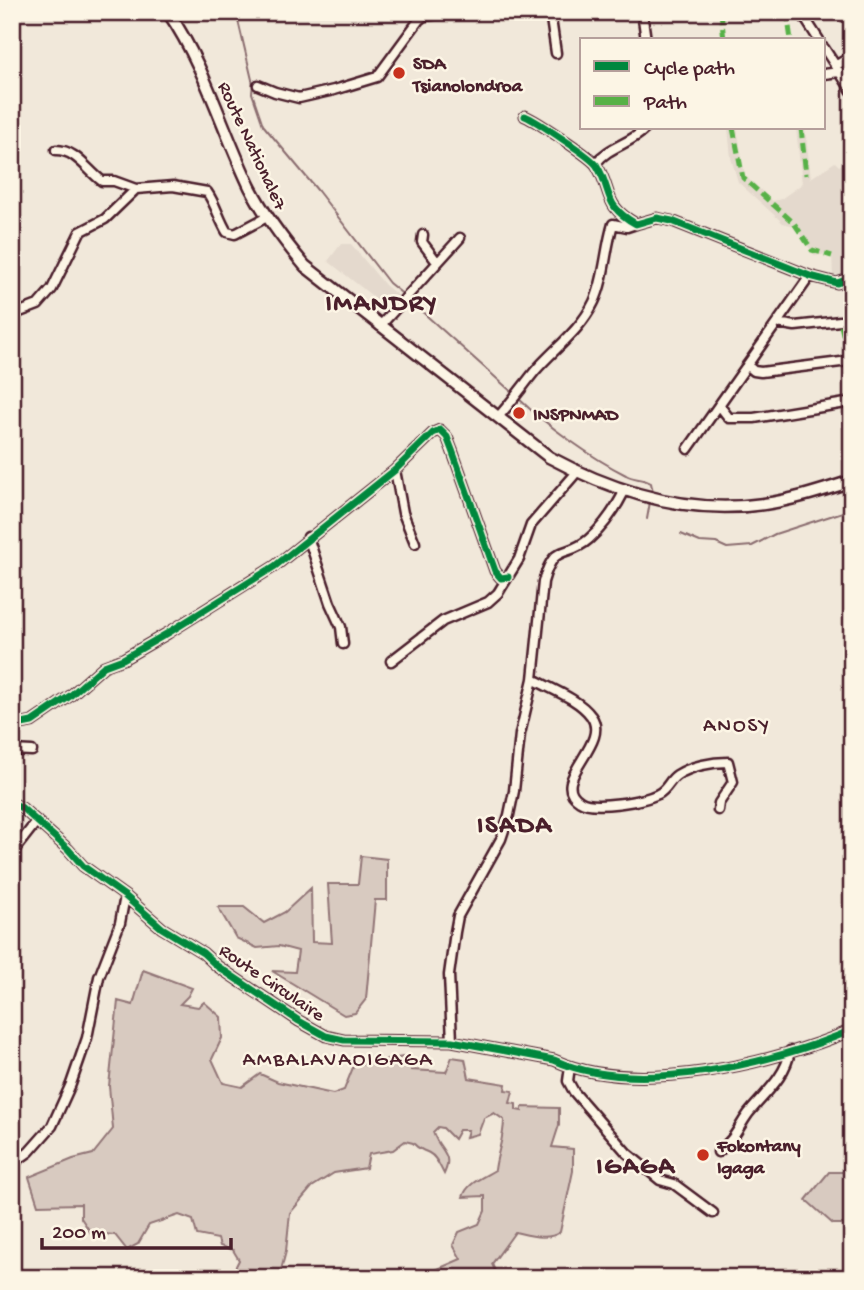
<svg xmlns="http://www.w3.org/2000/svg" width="864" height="1290" font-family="'Gochi Hand',sans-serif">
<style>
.built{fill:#e4d9cd}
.green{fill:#d8cac0;stroke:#917476;stroke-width:2}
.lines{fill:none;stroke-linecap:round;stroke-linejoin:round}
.stream{stroke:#8b6d6f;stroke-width:2}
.minor-casing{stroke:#4a1f2b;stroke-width:13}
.major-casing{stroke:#4a1f2b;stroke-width:15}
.minor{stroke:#fcf5e5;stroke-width:8}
.major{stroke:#fcf5e5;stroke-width:10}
.quiet{stroke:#57b146;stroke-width:5;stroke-dasharray:10 5;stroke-linecap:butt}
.cycleway-casing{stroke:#fcf5e5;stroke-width:11}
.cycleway{stroke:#00873e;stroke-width:7}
.poi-dot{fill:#c8321e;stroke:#fcf5e5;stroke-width:2.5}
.labels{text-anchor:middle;stroke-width:5;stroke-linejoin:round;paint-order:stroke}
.poi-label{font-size:19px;font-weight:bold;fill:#4a1f2b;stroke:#fcf5e5;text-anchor:start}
.street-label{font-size:19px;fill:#4a1f2b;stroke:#fcf5e5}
.neighbourhood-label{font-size:21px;letter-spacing:2px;fill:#4a1f2b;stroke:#fcf5e5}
.district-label{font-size:26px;font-weight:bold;letter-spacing:2px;fill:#4a1f2b;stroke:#fcf5e5}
</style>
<rect width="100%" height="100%" fill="#f1e8da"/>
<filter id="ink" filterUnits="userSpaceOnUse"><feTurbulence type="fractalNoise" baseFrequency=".0143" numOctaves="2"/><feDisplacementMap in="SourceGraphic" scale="14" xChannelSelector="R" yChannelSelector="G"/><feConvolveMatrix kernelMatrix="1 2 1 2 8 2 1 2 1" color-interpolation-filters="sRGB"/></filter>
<g filter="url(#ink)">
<path class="built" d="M728,128H737L745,176L773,201L781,199L802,184L796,128H805L811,178L835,162L839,166L852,157V275L841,279H833L832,253L815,256L794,226L783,223L738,182L731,158Z
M341,244H351L385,285L401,298L390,310L328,261Z"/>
<path class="green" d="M361,856L387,859V900H375L366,999L355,1013L344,1015L272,971L295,972L298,951L279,946L257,948L236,938L218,907H244L264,923L285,912L311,888L312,942L332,943L328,884H358Z
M143,970L192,988L188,996L180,1004L198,1007L204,1002L221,1017L222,1038L212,1059L223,1083L242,1087L260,1074L278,1082L333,1094L344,1090L354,1065L410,1056L411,1070L446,1072L452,1057L465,1059L469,1078L506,1084L505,1090L513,1091L510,1103L516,1104V1110L522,1111V1107L559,1108V1125L552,1147L573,1149V1171L560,1232C548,1241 529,1235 515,1232L492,1264L498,1278C491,1278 482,1279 474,1278C463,1276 457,1270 446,1278H430L433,1271L461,1259L453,1245L459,1232L479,1224L485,1211V1196L463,1197C467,1183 482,1178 495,1170C497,1153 504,1138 504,1120L494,1113L484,1118L478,1134L466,1137L468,1130H459L454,1139L443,1128L438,1127L433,1132C439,1151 454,1153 444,1174C440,1167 437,1157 429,1153C421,1149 419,1150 413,1143L405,1141L393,1150L369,1154L366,1168L334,1173L312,1187L290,1213L286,1251L279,1278H230L239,1260L233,1250L220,1246L218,1239L197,1235L193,1220L179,1215L149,1225L138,1244L127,1250L115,1235L91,1233L81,1218V1204L38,1205L29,1177L73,1159L93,1154L113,1129L109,1086L118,1001L133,1005Z
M829,1172H845L852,1176V1230L845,1224H833L806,1200Z"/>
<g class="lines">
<path class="stream" d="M236,12L253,84L252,93L263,125L318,191L389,283L405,296
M409,300L514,394
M518,398C546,425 592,458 626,475C635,480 642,478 651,483L653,493
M647,519L650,502
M681,534L700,542L716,543L727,548L752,546L775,534L852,509
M12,1275L16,1278"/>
<g class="minor-casing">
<path id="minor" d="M550,12L556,53
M642,12L646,40
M801,12L819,40
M824,48L852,91
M835,66L852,56
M824,74L839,72
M258,85L275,92L299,98L334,90L377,77L419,20L424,16L454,12
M525,116C535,120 593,158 597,166C613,192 602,205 636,224L657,218L672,221L810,276L837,283L852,278
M56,150C76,150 86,169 102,181H114L136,189
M596,163C609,146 631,144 646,128
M423,235L422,242L437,262
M12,315L38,305L52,289L80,232L105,219L136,189L173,186L207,192C216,205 219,219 227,232L235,234L267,217
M777,323L795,326L840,321
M380,326L460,238
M747,365L754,371L761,372L849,361
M719,405L729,418H754L852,402
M498,417C511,403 522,387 535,371C555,348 580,331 594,302C605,279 605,250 613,224L627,227L636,224
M688,449L810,276
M395,470L403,513L415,543
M308,537L330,603L341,627L343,644
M391,661L443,621L488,602L498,593L519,559L531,525L577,472
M533,679C551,689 579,699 591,716C612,744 547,781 580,801C593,810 644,801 658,794C667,790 669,780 677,775C691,766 712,762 728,762L733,782L719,803L718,810
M12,726L32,722L70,696L104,666L123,659L168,633L275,566L395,470L433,433L440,430L447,437L452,450L495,571L501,578L508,577
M12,750L32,751
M12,803L22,808L68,849L83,866L125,896L162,928L203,953L217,966L299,1021L326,1036L344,1040L452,1041L554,1060C635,1097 773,1064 852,1030
M12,853L37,821
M452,1041L449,975L455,932L458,916L501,839L509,815L514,791L520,734L533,679L543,582C555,540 565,560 589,539C604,526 616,508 625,490
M570,1067L568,1081L574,1092L627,1153L660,1180L674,1184L713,1213
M718,1152C736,1138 736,1131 748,1114C763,1095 786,1077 790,1051
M12,1164L29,1152L52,1126L71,1084L87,1038L99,977L120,923L125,896"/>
</g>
<g class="major-casing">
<path id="major" d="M168,12C205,66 222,129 250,187C265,216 284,241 305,266L549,457C614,492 689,515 764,504C794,500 823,490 852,481"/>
</g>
<use href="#minor" class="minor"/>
<use href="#major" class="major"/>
<path class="quiet" d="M721,12L724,40
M787,12L791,40
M733,128L743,178L794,223L812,250L832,256
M801,128L806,175
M841,326L852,369"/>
<g class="cycleway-casing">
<path id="cycleway" d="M525,116C535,120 593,158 597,166C613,192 602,205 636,224L657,218L672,221L810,276L837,283L852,278
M12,726L32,722L70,696L104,666L123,659L168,633L275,566L395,470L433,433L440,430L447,437L452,450L495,571L501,578L508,577
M12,803L22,808L68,849L83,866L125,896L162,928L203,953L217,966L299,1021L326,1036L344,1040L452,1041L554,1060C635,1097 773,1064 852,1030"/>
</g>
<use href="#cycleway" class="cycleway"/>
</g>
</g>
<g class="poi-dot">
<circle cx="399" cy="73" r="7"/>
<circle cx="519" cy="413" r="7"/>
<circle cx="703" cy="1155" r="7"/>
</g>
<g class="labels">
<g class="poi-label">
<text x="413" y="69">SDA<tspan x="413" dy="22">Tsianolondroa</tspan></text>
<text x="533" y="420">INSPNMAD</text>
<text x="717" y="1151">Fokontany<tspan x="717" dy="22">Igaga</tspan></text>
</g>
<g class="street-label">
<text transform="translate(254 145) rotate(65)" y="7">Route Nationale7</text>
<text transform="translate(273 981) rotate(34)" y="7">Route Circulaire</text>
</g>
<g class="neighbourhood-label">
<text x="737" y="731">ANOSY</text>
<text x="338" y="1065">AMBALAVAOIGAGA</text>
</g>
<g class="district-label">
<text x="382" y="310">IMANDRY</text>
<text x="515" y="832">ISADA</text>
<text x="636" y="1173">IGAGA</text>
</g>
</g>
<rect width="864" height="1290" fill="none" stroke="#fcf5e5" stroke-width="42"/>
<rect x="21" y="21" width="822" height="1248" fill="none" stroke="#4a1f2b" stroke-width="2.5" filter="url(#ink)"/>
<rect x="580" y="38" width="245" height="91" fill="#fcf5e5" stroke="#b59f9b" stroke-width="2"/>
<rect x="594" y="61" width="35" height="10" fill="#00873e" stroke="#b59f9b" stroke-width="2"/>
<text x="644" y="74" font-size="21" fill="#4a1f2b">Cycle path</text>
<rect x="594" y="96" width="35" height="10" fill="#57b146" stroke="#b59f9b" stroke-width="2"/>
<text x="644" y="108" font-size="21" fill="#4a1f2b">Path</text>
<path d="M42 1238v10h189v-10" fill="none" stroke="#4a1f2b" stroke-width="3.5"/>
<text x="52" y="1238" font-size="21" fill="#4a1f2b" stroke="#fcf5e5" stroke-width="5" paint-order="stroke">200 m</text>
</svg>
